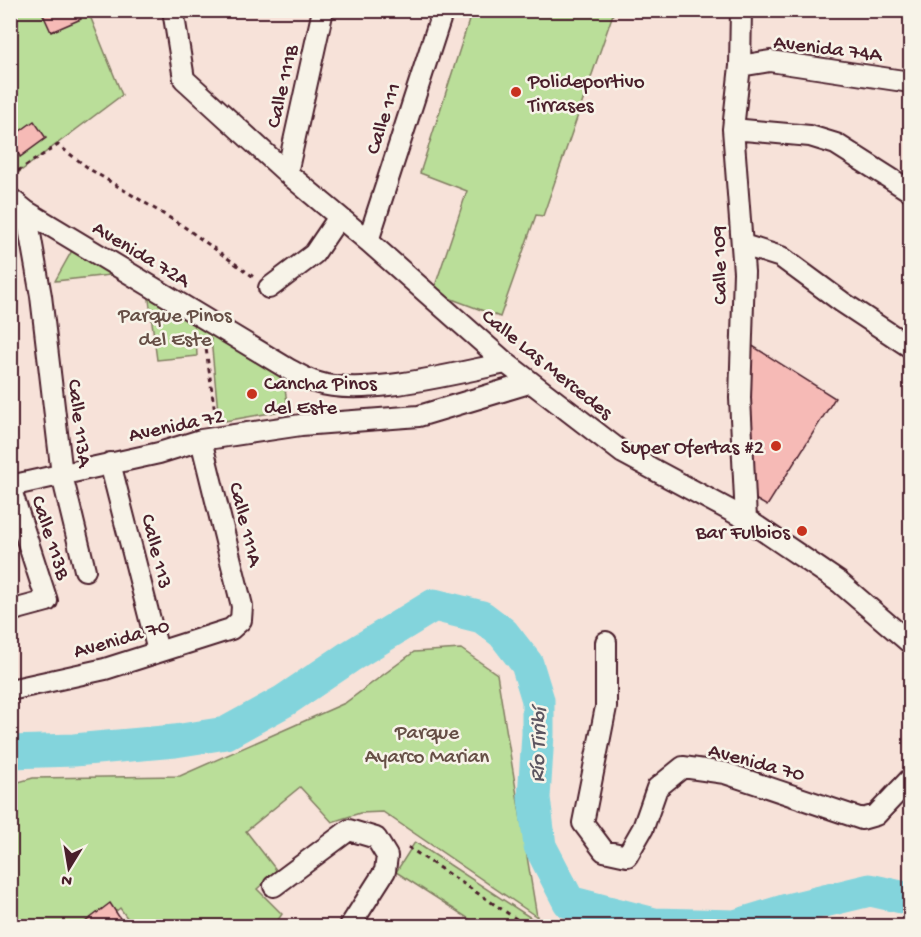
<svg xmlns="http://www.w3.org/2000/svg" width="921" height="937" font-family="'Gochi Hand',sans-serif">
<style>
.green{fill:#bade99;stroke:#827e62;stroke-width:1.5}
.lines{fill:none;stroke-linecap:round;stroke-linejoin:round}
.river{stroke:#83d4dc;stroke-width:33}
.building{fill:#f6bab6;stroke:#4a1f2b;stroke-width:1.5}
.minor-casing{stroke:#4a1f2b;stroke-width:24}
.path{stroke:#4a1f2b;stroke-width:3;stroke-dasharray:4.5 4.5;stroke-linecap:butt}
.minor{stroke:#f7f3e8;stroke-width:20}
.poi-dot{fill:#c8321e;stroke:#f7f3e8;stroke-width:2}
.labels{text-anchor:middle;stroke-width:5;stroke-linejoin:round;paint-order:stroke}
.street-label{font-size:21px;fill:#4a1f2b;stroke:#f7f3e8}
.poi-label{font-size:21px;fill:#4a1f2b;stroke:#f7f3e8;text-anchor:start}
.park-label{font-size:21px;fill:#664f46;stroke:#f7f3e8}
.water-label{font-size:22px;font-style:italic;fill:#5b5560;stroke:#f7f3e8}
</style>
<rect width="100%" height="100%" fill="#f7e2d9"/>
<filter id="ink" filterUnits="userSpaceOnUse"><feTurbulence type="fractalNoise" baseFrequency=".0167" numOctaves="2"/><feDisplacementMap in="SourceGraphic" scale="12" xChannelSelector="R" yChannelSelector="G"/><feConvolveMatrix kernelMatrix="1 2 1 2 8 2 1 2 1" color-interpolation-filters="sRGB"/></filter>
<g filter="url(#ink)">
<path class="green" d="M10,11H88L122,95L18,173L10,149Z
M472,11H614L543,216L536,215L500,317L433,292L467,191L420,173Z
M79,238L282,367L288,410L219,422L211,339L196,337L197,356L157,360L148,292L110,275L55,281Z
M461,649L497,674L537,917L383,812L360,813L332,822L300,787L246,831L277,871L257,889L282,914L274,926H133L120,908L98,926H11V784L33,778L180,776L345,703L414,652Z
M415,842L531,918L525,926H480L396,872Z"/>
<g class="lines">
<path class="river" d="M10,752L74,750L175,741L226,733L284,701L349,657L434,605L482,617L503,633L527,664L538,700V734L534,798L540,846L569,902L654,924L735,926L787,910L870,890L910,899"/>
</g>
<path class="building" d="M41,10H77L81,19L51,32Z
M34,121L46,138L20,157L12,137Z
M751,345L835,398L767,506L745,493Z
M110,903L125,926H80Z"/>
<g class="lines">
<g class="minor-casing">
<path id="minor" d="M173,10L184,79L287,173L368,241L506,363L623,453L746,519L839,582L910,643
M741,10L740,66L733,129L744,272L740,398L746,519
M740,66L770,61L910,82
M733,129L810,136L836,144L910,191
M287,173L323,10
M10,198L26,211L290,370C298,374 306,379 315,382C363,398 455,373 506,363
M26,211L41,296L62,475L85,570
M368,241L443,10
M743,245L781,257L842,302L910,347
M269,288L314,254L339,217
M110,463L158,651
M10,486L159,453L201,440L301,425L419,416L529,383
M10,487L47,601L10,611
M606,642V707L583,823L604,851L627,856L643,828L657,788L683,767L725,773L862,819L876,815L910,779
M10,690L105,669L231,629L241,620L242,606L201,440
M274,886L349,830L376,838L387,856L385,871L350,926"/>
</g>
<path class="path" d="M10,176L58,145L91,170L183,226L255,278
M205,341L216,421
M408,847L527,926"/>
<use href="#minor" class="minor"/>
</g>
</g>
<g class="poi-dot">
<circle cx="516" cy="92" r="6"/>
<circle cx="252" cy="394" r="6"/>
<circle cx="776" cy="446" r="6"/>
<circle cx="802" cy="531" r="6"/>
</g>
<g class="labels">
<g class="street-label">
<text transform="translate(828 47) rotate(7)" y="7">Avenida 74A</text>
<text transform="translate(281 86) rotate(-77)" y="7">Calle 111B</text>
<text transform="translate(382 118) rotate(-72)" y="7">Calle 111</text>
<text transform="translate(142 253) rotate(31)" y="7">Avenida 72A</text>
<text transform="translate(718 265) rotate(-91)" y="7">Calle 109</text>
<text transform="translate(548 363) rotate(39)" y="7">Calle Las Mercedes</text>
<text transform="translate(81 423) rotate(83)" y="7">Calle 113A</text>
<text transform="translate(176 424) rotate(-12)" y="7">Avenida 72</text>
<text transform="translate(247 524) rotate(76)" y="7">Calle 111A</text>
<text transform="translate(52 537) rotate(72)" y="7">Calle 113B</text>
<text transform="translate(158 551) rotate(76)" y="7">Calle 113</text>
<text transform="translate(121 637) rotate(-16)" y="7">Avenida 70</text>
<text transform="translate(757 761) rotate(15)" y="7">Avenida 70</text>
</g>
<g class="poi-label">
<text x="528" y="87">Polideportivo<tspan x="528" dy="24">Tirrases</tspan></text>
<text x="264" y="389">Cancha Pinos<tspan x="264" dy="24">del Este</tspan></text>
<text x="764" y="453" text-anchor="end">Super Ofertas #2</text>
<text x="790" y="538" text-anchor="end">Bar Fulbios</text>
</g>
<g class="park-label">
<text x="175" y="321">Parque Pinos<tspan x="175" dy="24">del Este</tspan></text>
<text x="427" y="738">Parque<tspan x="427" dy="24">Ayarco Marian</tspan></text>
</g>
<g class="water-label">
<text transform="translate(536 745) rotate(-88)" y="8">Río Tiribí</text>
</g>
</g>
<rect width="921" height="937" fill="none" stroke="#f7f3e8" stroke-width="36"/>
<rect x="18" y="18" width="885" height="901" fill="none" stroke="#4a1f2b" stroke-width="2" filter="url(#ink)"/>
<g transform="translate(69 868) rotate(191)" stroke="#f7f3e8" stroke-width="4.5" paint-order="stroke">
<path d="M0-4.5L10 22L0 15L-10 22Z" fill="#4a1f2b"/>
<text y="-9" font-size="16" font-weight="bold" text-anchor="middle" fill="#4a1f2b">N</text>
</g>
</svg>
